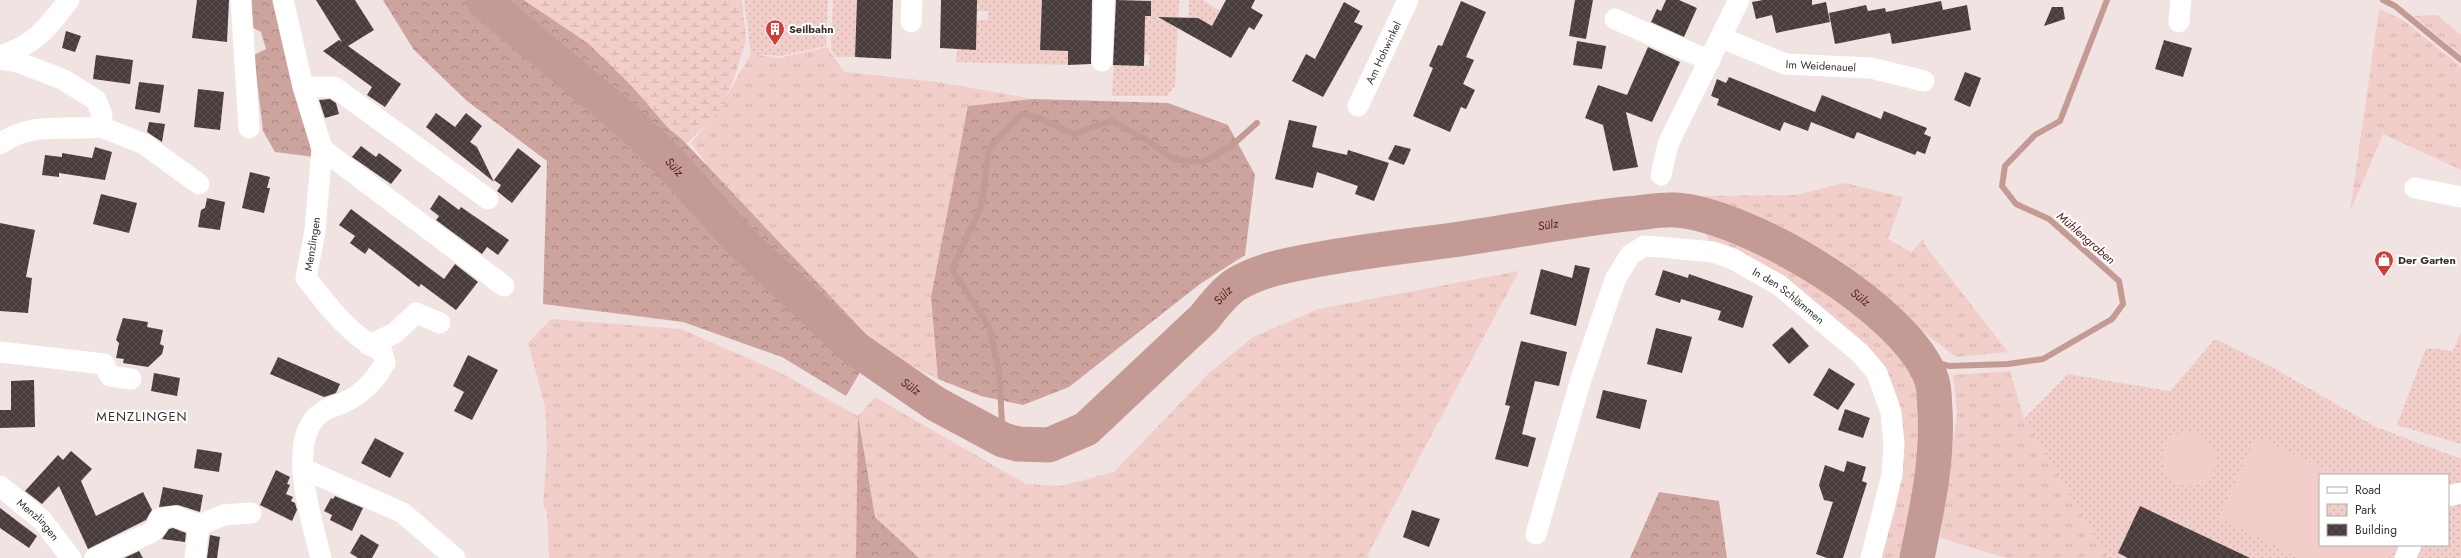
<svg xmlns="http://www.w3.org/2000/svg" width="2461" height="558" font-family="Jost,sans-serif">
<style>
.grass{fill:url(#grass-tufts)}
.forest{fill:url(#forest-crowns)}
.wetland{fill:url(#wetland-marsh)}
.park{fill:url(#park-dots);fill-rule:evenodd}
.pitch{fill:#f1cec9}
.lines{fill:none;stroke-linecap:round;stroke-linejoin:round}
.stream{stroke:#c39a94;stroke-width:6}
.river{stroke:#c39a94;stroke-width:35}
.building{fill:url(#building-cross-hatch)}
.minor{stroke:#fff;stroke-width:21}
.labels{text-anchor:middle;stroke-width:4;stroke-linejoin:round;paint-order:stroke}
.poi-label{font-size:11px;font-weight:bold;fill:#363130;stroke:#fff;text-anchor:start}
.street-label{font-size:11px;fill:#363130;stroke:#fff}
.water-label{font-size:12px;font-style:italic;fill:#58221e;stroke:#fff}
.quarter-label{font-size:13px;letter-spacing:1px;fill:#363130;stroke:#fff}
</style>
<defs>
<pattern id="grass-tufts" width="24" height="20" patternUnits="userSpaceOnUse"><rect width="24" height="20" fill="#f1cec9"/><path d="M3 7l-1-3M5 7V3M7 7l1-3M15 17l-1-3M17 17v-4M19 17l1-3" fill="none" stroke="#cfb1ad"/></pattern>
<pattern id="forest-crowns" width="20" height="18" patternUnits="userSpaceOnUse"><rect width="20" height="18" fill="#cda39e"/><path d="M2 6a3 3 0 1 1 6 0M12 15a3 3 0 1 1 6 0" fill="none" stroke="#a78581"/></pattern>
<pattern id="wetland-marsh" width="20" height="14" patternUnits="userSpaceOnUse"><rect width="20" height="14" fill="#f1cec9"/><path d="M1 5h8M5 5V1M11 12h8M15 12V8" fill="none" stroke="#cfb1ad"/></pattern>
<pattern id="park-dots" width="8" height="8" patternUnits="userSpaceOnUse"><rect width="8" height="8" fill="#f1cec9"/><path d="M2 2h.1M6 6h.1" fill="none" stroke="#cfb1ad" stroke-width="1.8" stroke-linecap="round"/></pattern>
<pattern id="building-cross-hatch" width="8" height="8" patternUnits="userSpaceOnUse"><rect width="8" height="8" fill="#483d3c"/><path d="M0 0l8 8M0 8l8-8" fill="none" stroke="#5a5150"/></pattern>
</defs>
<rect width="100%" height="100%" fill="#f1e3e1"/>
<path class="grass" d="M2379,9L2403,20L2461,67V170L2383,134L2350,212Z
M2437,15L2461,35V55L2414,16Z
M827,47L844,72L938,82L1033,99L968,106L931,297L938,379L882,351L712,172L691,143L717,112L751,54L779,58Z
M1845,183L1903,197L1888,239L1911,252L1924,238V244L2008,352L1956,357L1834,264L1766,222L1695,208L1688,196L1796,195Z
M1703,228L1746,245L1823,291L1872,326L1909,360L1923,414L1920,471L1902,558H1880L1895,511L1901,476L1883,369L1740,253L1709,241Z
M1519,271L1367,556L1370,558H919L875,517L858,419L856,558H549L547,511L543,505L547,450L545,406L528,343L551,319L681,329L777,371L858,416L875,397L1026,484L1061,486L1114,472L1208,374L1253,337L1318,309Z
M2010,371L2024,419L2108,558H2006L1940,538L1957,414L1953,375Z"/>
<path class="forest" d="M246,0H275L314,157L275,152L263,131L254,55L266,49L261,32L248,25Z
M383,0H524L588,43L629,83L882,351L862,369L846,396L782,357L683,322L543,304L547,161L467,101L414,50Z
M1033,99L1168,103L1228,125L1255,175L1245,255L1200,284L1069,387L1023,405L981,396L938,379L931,297L968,106Z
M858,416L875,517L919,558H856Z
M1659,492L1719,501L1727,558H1630Z"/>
<path class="wetland" d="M524,0H742L746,39L736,72L721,110L687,143L669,129L629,83L588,43Z"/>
<path class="park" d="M744,0H828L826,46L780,56L751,54Z
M833,0H857L855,57H836L831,49V42Z
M977,0H1042L1040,50L1069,51L1068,65L956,62L957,49L976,50L977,20H988V11L956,10V1L977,2Z
M1146,0H1179L1175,86L1167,96H1112L1114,65L1149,66V55H1144L1145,16H1151V1Z
M1189,0H1202L1220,11L1212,26L1205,22L1203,25L1189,17Z
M2461,332V444L2397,425L2426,348L2453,351Z
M2215,339L2270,366L2376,427L2461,459V558H2108L2024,419L2068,374L2170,391ZM2320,475H2448V545H2320Z"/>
<path class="pitch" d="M2162 459a27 27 0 1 1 54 0a27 27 0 1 1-54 0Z
M2257,436L2338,475H2320V545H2395L2389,558H2299L2218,518Z"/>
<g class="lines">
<path class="stream" d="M2383,0L2395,6L2461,60
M1923,359L1949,366L2008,364L2043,359L2112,319L2123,304L2119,281L2049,219L2016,204L2002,186L2005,166L2035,135L2060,121L2107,0
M1003,440L999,370L989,327L952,269L981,207L989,149L1021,114L1037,117L1074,134L1111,121L1147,140L1175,160L1202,162L1229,148L1257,123"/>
<path class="river" id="s1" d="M483,0L628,122L667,159L742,243L856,349L936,404L1003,440L1018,444L1049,445L1086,429L1204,318C1213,307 1223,293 1235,285C1259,270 1288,265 1315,260C1361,251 1407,246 1453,240C1511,232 1568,220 1626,214C1642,213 1659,209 1675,210C1747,214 1910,311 1932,381C1935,390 1934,401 1935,410C1938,460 1927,509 1917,558"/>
</g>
<path class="building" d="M197,0H229L227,42L192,38Z
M316,0H355L374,30L348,46L401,84L385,107L367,95L372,87L323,51L339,40L342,42Z
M857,0H893L891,59L855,57Z
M941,0H977L976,50L940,48Z
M1042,0H1092L1091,64L1068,65V51L1040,50Z
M1116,0L1151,1V16H1145L1144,66L1113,65Z
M1226,0H1255L1251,8L1263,15L1254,30L1249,27L1231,58L1158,17L1198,18L1212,26Z
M1575,0H1593L1586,39L1569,36Z
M1666,0H1679L1697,8L1684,37L1651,22L1657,9L1661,11Z
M1763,0H1812V5L1826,2L1830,22L1776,33L1772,15L1756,19L1752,2Z
M1461,1L1486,12L1466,57L1474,60L1463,84L1475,90L1466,109L1461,107L1450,132L1413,116L1433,68L1429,66L1438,45L1442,46Z
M1941,1L1943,10L1967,5L1971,30L1892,44L1890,33L1835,44L1829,13L1866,5L1868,11L1885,8L1886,12Z
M1344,2L1360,11L1354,22L1363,26L1323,97L1292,81L1306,54L1315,59Z
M2052,7H2063L2065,19L2044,26Z
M66,31L81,36L75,52L62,48Z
M2164,40L2192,48L2183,77L2155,69Z
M1577,41L1606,46L1602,69L1573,65Z
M1648,47L1680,62L1652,122L1626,112L1638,167L1613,171L1603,125L1585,118L1598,85L1627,95Z
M96,55L133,60L130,84L93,79Z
M1965,72L1981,78L1970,107L1954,100Z
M1729,77L1815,112L1822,95L1881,119L1884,111L1927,128L1924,134L1931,137L1925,154L1917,151L1915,155L1857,132L1854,139L1811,122L1808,131L1784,122L1780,131L1717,105L1719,99L1711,96L1717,79L1726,83Z
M139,82L164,85L160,113L135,109Z
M198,89L224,92L220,130L194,127Z
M330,99L336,103L339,114L325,118L319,100Z
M436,113L455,127L466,113L482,126L470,142L477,147L494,182L426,127Z
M1289,120L1317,126L1312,147L1347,155L1348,150L1389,163L1374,201L1355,194L1358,186L1317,172L1313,188L1275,179Z
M149,122L165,124L162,142L147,132Z
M1395,145L1411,149L1404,165L1388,159Z
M361,146L376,157L379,153L402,170L391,184L352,157Z
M95,147L112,152L105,180L59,173V177L42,175L45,155L62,157V153L92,158Z
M518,148L541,166L512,203L497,191L501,185L494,180Z
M250,172L270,177L267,188H270L264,213L242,208Z
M101,194L137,203L129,233L93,224Z
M439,195L459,210L461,207L509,240L498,255L487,247L482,254L436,220L439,216L430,209Z
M207,198L225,202L220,230L198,227L201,210L205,208Z
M351,209L444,279L455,264L478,282L456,310L421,284L419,287L369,248L365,254L350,243L355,236L339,225Z
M0,223L35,230L26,277L32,278L28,313L0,311Z
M1575,265L1590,268L1576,326L1530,314L1541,269L1572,278Z
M1663,270L1688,278L1689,274L1753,296L1743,328L1718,320L1721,311L1681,299L1680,303L1655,295Z
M123,318L148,322L147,327L163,330L160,344L164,346L162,354L148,367L123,363L124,359L116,358L119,343L116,340Z
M1792,327L1809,346L1789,364L1772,345Z
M1656,328L1692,337L1682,373L1647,364Z
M1521,341L1567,352L1559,386L1535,381L1522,434L1536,438L1528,467L1495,459L1510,406L1505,405Z
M468,355L498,370L472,420L454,411L464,392L453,386Z
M278,357L340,384L336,393L324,397L270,374Z
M1829,368L1855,384L1838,410L1813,395Z
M154,373L180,378L177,396L151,391Z
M34,380L35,427L0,428V410H11V381Z
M1603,390L1647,400L1640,429L1596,418Z
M1845,409L1870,418L1863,438L1838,430Z
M375,438L404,453L390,478L361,463Z
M197,449L222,453L219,472L194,468Z
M71,451L92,469L81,481L96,516L143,492L152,510L146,520L88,549L59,486L42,504L25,491L58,455L63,460Z
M1847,461L1866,467L1862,481L1867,483L1843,558H1827L1816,554L1833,502L1824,500L1819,485L1825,465L1844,472Z
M276,470L290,477L287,484L290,485L286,494L293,497L291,501L295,503L297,510L292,521L260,505Z
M163,487L203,495L200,512L178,505L159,507Z
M335,496L363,508L352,531L330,520L332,515L324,511L331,498L333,499Z
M2140,506L2250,558H2128L2118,553Z
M0,508L37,536L29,548L0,528Z
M1412,510L1440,519L1429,547L1403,537Z
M173,528L186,533L185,542L162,539L169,529Z
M361,534L379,545L372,558H358L350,553Z
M210,535L220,537L217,558H207Z
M139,551L143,558H124Z"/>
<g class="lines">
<g class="minor">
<path d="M241,0L249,128"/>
<path d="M283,0L303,87L322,149L315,231L306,278C328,306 349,335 382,351L385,363C375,380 363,394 345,402C337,406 329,407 322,412C284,438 312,521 321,558"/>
<path d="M1615,19L1710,61"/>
<path d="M911,22L912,0"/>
<path d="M2179,22L2181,0"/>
<path id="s2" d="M1722,38L1785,64L1871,68L1924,81"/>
<path d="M0,56C35,45 47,28 69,0"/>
<path d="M0,59L18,62L64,80L96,100L102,115L101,127C64,131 33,121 0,144"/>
<path d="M1102,61L1104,0"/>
<path d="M303,87H334L488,199"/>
<path id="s3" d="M1358,106L1408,0"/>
<path d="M101,127L144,144L199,184"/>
<path d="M322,149L504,286"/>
<path d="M1661,175L1668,144L1739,0"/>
<path d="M2415,188L2461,197"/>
<path d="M369,345L395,333L416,313L440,323"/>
<path d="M0,352L104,364L110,376L131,379"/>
<path d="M304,469L403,513L455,558"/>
<path id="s4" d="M0,486L42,520L71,558"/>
<path d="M2448,496L2461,493"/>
<path id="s5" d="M1536,534L1581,379L1615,280L1630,255L1644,246L1660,247L1713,252L1733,259L1779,285L1860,353L1877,373L1891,412L1894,444L1892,475L1871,558"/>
<path d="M95,558L150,533L157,527L159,519L174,516L199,525L224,515L251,513"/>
<path d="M195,558L199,525"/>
<path d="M2405,558L2411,545"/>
</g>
</g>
<defs>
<g id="building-pin" transform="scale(1)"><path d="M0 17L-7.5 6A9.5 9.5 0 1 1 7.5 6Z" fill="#ce3f3a" stroke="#fff"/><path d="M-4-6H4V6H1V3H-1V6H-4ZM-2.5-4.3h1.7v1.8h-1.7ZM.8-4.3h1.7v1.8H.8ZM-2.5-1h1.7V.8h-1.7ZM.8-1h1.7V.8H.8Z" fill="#fff"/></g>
<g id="shop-pin" transform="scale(1)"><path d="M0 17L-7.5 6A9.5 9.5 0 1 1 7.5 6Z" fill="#ce3f3a" stroke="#fff"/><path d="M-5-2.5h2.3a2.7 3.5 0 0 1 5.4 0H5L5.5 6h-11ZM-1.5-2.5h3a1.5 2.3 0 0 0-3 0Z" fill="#fff"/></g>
</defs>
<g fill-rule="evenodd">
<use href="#building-pin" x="775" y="29"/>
<use href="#shop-pin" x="2384" y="260"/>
</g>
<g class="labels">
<g class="poi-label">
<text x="789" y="33">Seilbahn</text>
<text x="2398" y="264">Der Garten</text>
</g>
<g class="street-label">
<text dy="4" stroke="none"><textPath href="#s3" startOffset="59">Am Hohwinkel</textPath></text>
<text dy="4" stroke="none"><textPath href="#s2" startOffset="104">Im Weidenauel</textPath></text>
<text transform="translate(312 244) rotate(-81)" y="4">Menzlingen</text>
<text dy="4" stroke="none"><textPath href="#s5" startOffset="469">In den Schlämmen</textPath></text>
<text dy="4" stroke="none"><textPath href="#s4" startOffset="51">Menzlingen</textPath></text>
</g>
<g class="water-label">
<text dy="4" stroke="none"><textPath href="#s1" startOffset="254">Sülz</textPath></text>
<text dy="4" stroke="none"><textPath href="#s1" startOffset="1299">Sülz</textPath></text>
<text transform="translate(2086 238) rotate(41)" y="4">Mühlengraben</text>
<text dy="4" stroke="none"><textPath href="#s1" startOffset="963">Sülz</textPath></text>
<text dy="4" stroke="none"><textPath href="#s1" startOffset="1634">Sülz</textPath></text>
<text dy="4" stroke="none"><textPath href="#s1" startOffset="578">Sülz</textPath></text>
</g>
<g class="quarter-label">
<text x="142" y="421">MENZLINGEN</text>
</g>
</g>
<rect x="2319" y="474" width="130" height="72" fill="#ffffff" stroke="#afadac"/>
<rect x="2327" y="487" width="20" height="6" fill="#ffffff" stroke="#afadac"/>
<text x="2355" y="494" font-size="12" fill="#363130">Road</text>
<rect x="2327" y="504" width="20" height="12" fill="url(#park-dots)" stroke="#afadac"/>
<text x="2355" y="514" font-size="12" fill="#363130">Park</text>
<rect x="2327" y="524" width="20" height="12" fill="url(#building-cross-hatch)" stroke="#afadac"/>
<text x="2355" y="534" font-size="12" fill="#363130">Building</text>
</svg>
